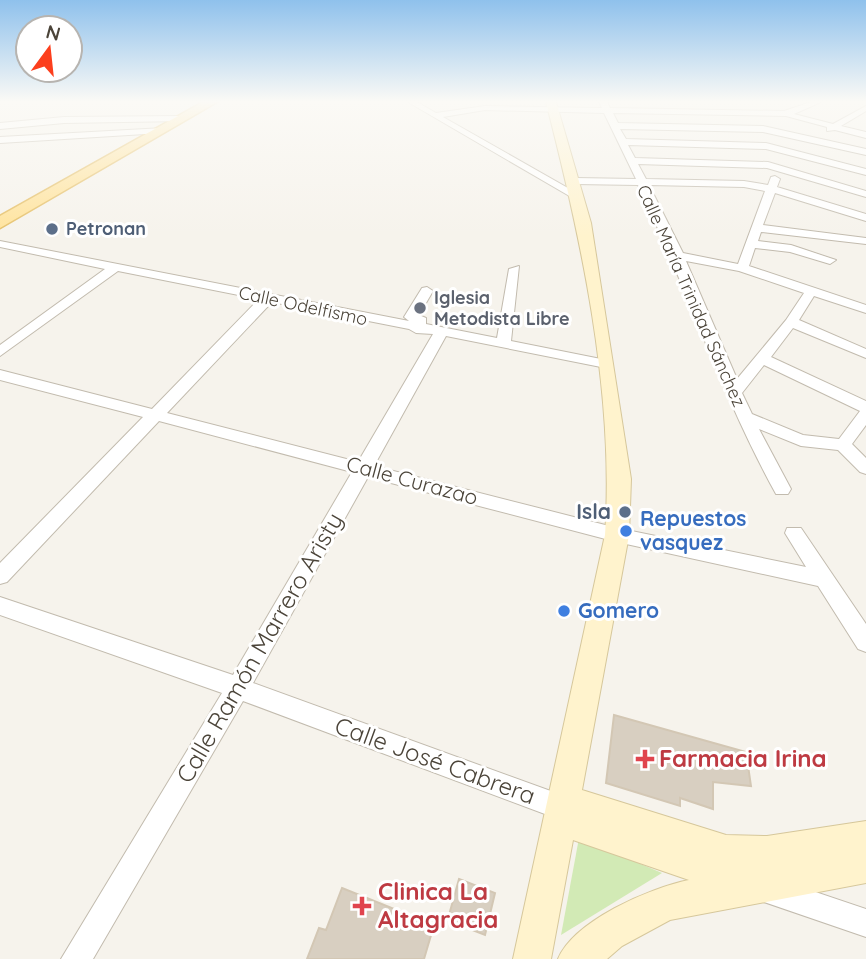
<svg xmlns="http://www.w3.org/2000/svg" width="866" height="959" font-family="Quicksand,sans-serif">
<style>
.green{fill:#d2eab5}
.building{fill:#d8cfc1;stroke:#d3c7b4;stroke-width:2}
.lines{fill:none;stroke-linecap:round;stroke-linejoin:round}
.street-casing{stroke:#c2bbae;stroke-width:2}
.secondary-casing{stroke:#d6c79b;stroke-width:2}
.primary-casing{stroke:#e6c16a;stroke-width:3}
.street{fill:#fff;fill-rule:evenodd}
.secondary{fill:#fff3cd;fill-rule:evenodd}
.primary{fill:#ffe39c;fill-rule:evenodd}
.service-dot{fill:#5c6f8a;stroke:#fff;stroke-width:2.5}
.worship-dot{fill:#6b7280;stroke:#fff;stroke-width:2.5}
.shop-dot{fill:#3f7fe0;stroke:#fff;stroke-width:2.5}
.health-dot{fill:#e0444e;stroke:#fff;stroke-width:2.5}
.labels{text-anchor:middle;stroke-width:6;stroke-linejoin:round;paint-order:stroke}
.far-service-label{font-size:18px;font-weight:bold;fill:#4e5e75;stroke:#fff;text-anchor:start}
.far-street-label{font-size:18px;fill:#4b4439;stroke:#fff}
.far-worship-label{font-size:18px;font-weight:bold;fill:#5b616d;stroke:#fff;text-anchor:start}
.street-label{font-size:21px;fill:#4b4439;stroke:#fff}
.service-label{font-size:21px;font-weight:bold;fill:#4e5e75;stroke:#fff;text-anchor:end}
.shop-label{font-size:21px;font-weight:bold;fill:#366cbe;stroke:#fff;text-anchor:start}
.near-street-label{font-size:24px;fill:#4b4439;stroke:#fff}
.near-health-label{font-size:24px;font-weight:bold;fill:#be3a42;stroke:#fff;text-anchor:start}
</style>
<rect width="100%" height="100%" fill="#f6f3ec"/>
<path class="green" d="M579,838L662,873L561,935Z"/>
<path class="building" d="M614,715L746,752L751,786L713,782V809L680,798V806L606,783Z
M459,879L495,893L485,935L457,924L458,918L449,915Z
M342,888L434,925L424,959H307L319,928L326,930Z"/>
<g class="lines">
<g class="street-casing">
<path id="street" d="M408,102H417L436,113L485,106L602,108L599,102H607L610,108L784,111L811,102H821L794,114L833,124L866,106V111L841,126L866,132V138L835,130L827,131V127L786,116L613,113L618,123L763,126L866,149V155L763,132L620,129L626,139L766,143L866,169V175L766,149L628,145L635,158L768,162L866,191V197L767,168L638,164L646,179L744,181L768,185L771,177L775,176L780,179L777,187L866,214V221L775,193L763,225L866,238V244L761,232L758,241L791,245L836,260L830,264L790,252L755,248L749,266L866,305V313L814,296L799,320L866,349V358L793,328L771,357L866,401V425L852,444L866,458V474L860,472L838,450L801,446L759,429L791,489L788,494H776C721,395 687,287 638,185L575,184L570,181L575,178L636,179L604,113L485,110L443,117L582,196L583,198L578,201ZM649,185L744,187L765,191L738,264L683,253ZM686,261L739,271L804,293L786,320L737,379ZM764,365L860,411L839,439L803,435L752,414L742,393Z
M180,116L183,121L64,123L0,129V123L64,117Z
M164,128L161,133L0,143V137Z
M0,241L409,321L404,317L422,288L427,287L433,291L419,315L426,318V324L497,338L509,269L519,266L511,341L611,361V367L606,368L446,336L374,466L617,528L806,567L785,533L787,528H801L866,624V652L858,649L818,586L617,542L368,477L253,683L570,798L574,807L570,816L561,820L243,701L93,959H61L222,693L0,615V597L233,675L352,472L159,421L7,582L0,584V563L143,417L0,380V370L152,409L259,299L118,271L0,356V345L105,269L0,247ZM272,302L409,329L416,333L433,334L358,462L167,413Z
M768,876L866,909V937L758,900L754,890L758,880Z"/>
</g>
<g class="secondary-casing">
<path id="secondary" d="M546,102H556L591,223L631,479L629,535L582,790L726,835L767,836L866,821V883L670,920L622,946L607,959H558C574,921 649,888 689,880L573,840L551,959H513L605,535C615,394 581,238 546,102Z"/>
</g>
<g class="primary-casing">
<path id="primary" d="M203,102H217L0,228V216Z"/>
</g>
<use href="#street" class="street"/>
<use href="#secondary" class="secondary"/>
<use href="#primary" class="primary"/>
</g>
<linearGradient id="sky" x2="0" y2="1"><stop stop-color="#8fc1ec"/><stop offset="0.43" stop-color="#fbfaf6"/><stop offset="1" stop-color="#fbfaf6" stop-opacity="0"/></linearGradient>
<rect width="866" height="236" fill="url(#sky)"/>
<g class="service-dot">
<circle cx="52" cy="229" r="7"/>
<circle cx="625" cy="512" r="7"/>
</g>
<circle class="worship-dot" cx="420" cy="308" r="7"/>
<g class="shop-dot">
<circle cx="626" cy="531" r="7"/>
<circle cx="564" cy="611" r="7"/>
</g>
<g class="health-dot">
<path d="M641.5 748.5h7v7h7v7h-7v7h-7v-7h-7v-7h7z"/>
<path d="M358.5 895.5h7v7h7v7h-7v7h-7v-7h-7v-7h7z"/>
</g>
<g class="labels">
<g class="far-service-label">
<text x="66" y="235">Petronan</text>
</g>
<g class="far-street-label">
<text transform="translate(691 296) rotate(66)" y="6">Calle María Trinidad Sánchez</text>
<text transform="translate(303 306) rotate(12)" y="6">Calle Odelfismo</text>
</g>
<g class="far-worship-label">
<text x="434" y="304">Iglesia<tspan x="434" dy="21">Metodista Libre</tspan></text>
</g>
<g class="street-label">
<text transform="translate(412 481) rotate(15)" y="7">Calle Curazao</text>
</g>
<g class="service-label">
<text x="611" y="519">Isla</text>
</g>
<g class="shop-label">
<text x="640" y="526">Repuestos<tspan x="640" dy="24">vasquez</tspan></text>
<text x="578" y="618">Gomero</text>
</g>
<g class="near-street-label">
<text transform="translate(260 648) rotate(-60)" y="8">Calle Ramón Marrero Aristy</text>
<text transform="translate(435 761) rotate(20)" y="8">Calle José Cabrera</text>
</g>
<g class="near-health-label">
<text x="659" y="767">Farmacia Irina</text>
<text x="378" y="900">Clinica La<tspan x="378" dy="28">Altagracia</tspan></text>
</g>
</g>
<g transform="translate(49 49) rotate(15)"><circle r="33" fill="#ffffff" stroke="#b7b4b0" stroke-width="2"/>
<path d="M0-5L12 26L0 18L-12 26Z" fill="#fc3f1d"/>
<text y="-10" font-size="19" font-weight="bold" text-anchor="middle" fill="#4b4439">N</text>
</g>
</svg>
